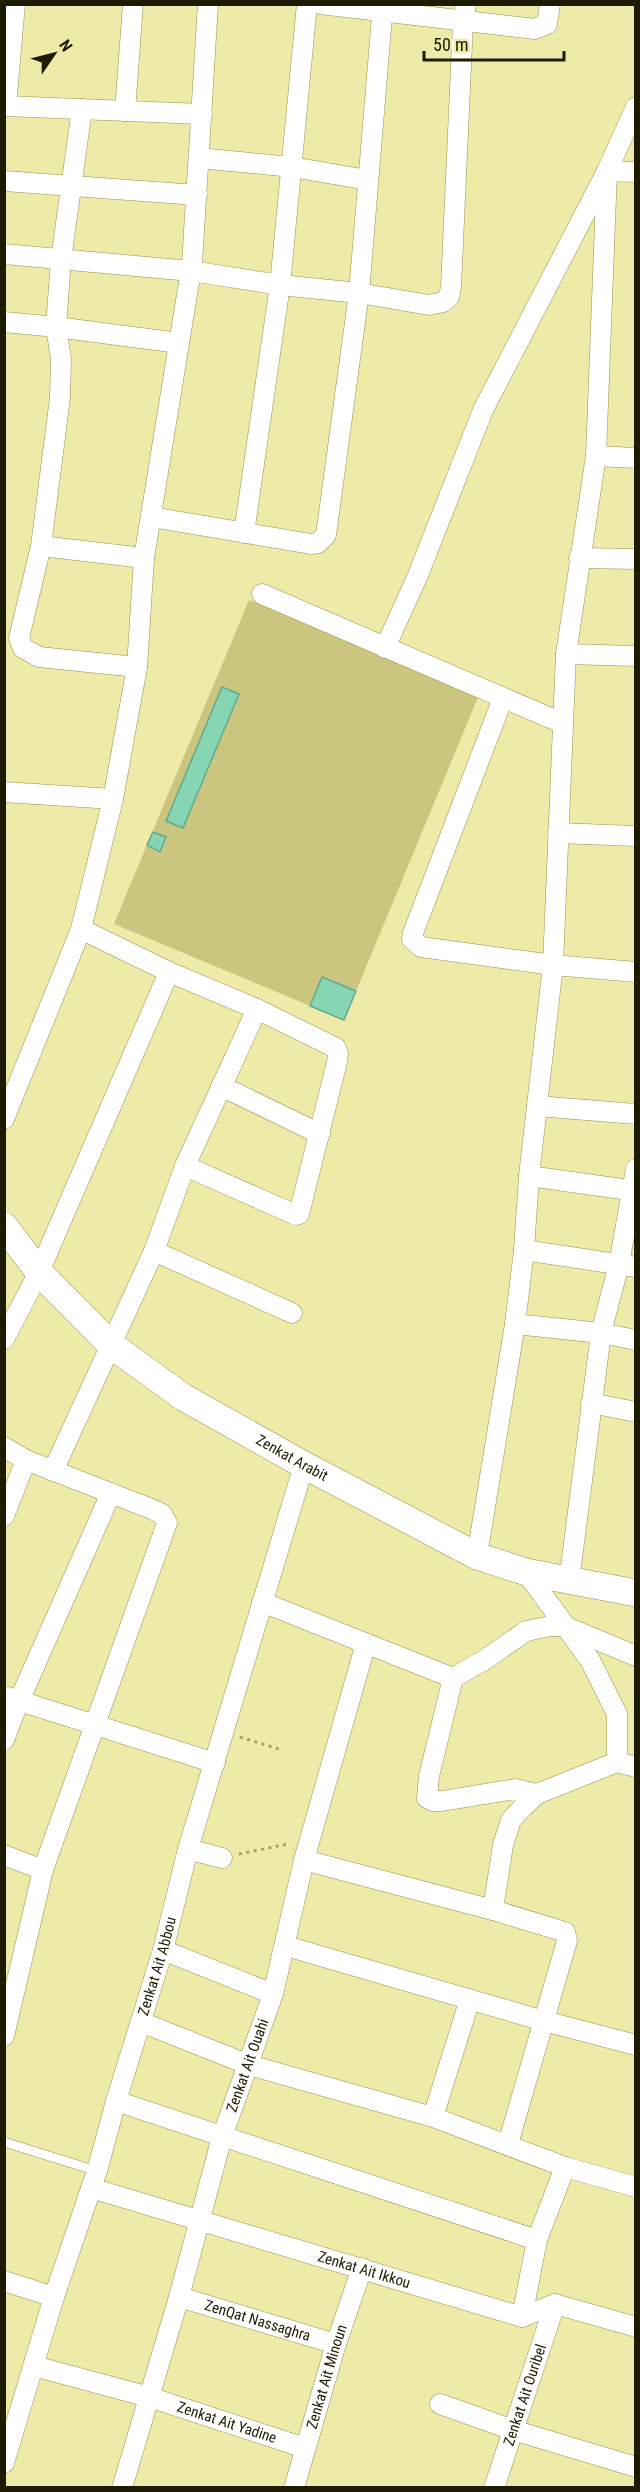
<svg xmlns="http://www.w3.org/2000/svg" width="640" height="2492" font-family="'Roboto Condensed',sans-serif">
<style>
.green{fill:#cbc67f}
.building{fill:#86d5b3;stroke:#63aa8c;stroke-width:1.5}
.lines{fill:none;stroke-linecap:round;stroke-linejoin:round}
.lane-casing{stroke:#969252;stroke-width:10}
.street-casing{stroke:#969252;stroke-width:21}
.secondary-casing{stroke:#969252;stroke-width:28}
.path{stroke:#a4a16d;stroke-width:3;stroke-dasharray:3 4.5;stroke-linecap:butt}
.lane{stroke:#fff;stroke-width:9}
.street{stroke:#fff;stroke-width:20}
.secondary{stroke:#fff;stroke-width:27}
.labels{text-anchor:middle;stroke-width:4.5;stroke-linejoin:round;paint-order:stroke}
.street-label{font-size:15px;fill:#1d1b02;stroke:#eeeaa8}
</style>
<rect width="100%" height="100%" fill="#eeeaa8"/>
<path class="green" d="M249,600L479,695L344,1020L114,924Z"/>
<path class="building" d="M222,687L239,694L183,828L166,821Z
M153,832L166,837L160,852L147,845Z
M322,977L356,991L344,1020L310,1006Z"/>
<g class="lines">
<g class="lane-casing">
<path id="lane" d="M4,2142L97,2171"/>
</g>
<g class="street-casing">
<g id="street">
<path d="M320,4L535,29L547,24L550,4"/>
<path d="M4,106L202,114"/>
<path d="M6,106L15,4"/>
<path d="M82,109L61,259L56,327L61,359L60,398L41,546L19,638L23,648L39,657L137,667"/>
<path d="M125,111L133,4"/>
<path d="M199,158L292,167L368,180"/>
<path d="M4,181L197,195"/>
<path d="M4,254L191,271L280,285L359,293L429,305L443,302L449,297L451,287L463,22L466,4"/>
<path d="M4,322L56,327L179,343"/>
<path d="M596,456L636,458"/>
<path d="M151,517L311,544L318,543L326,535L359,293L383,4"/>
<path d="M244,533L280,285L307,4"/>
<path d="M41,546L144,558"/>
<path d="M579,558L636,559"/>
<path d="M262,594L562,723"/>
<path d="M385,648L418,575L483,410L607,171L636,107"/>
<path d="M566,654L636,656"/>
<path d="M503,698L413,933L412,939L421,947L553,965L636,972"/>
<path d="M4,792L113,799"/>
<path d="M558,833L636,836"/>
<path d="M81,929L169,972L257,1009L336,1048L338,1054L337,1062L299,1214L296,1215L185,1166"/>
<path d="M221,1086L320,1134"/>
<path d="M537,1106L636,1114"/>
<path d="M4,1119L81,929L113,799L137,667L144,558L192,264L208,4"/>
<path d="M529,1176L636,1191"/>
<path d="M524,1250L636,1267"/>
<path d="M154,1251L292,1313"/>
<path d="M515,1324L601,1333L636,1340"/>
<path d="M4,1339L39,1272L169,972"/>
<path d="M591,1403L636,1412"/>
<path d="M4,1447L26,1460L154,1510L162,1514L167,1523L43,1870L4,2036"/>
<path d="M53,1471L154,1251L185,1166L257,1009"/>
<path d="M4,1516L26,1460"/>
<path d="M477,1556L515,1324L524,1250L529,1176L553,965L566,654L596,456L607,171L636,172"/>
<path d="M526,1572L590,1660L617,1714V1762"/>
<path d="M569,1582L601,1333L619,1264L636,1169"/>
<path d="M262,1602L453,1678"/>
<path d="M4,1696L215,1763"/>
<path d="M4,1740L19,1701L111,1493"/>
<path d="M537,1794L515,1789L442,1801H433L427,1798L429,1776L453,1678L486,1659L526,1631L551,1626H564L636,1656"/>
<path d="M188,1849L222,1858"/>
<path d="M4,1855L43,1870"/>
<path d="M304,1860L493,1910L565,1932L567,1941L508,2144"/>
<path d="M493,1910L503,1845L511,1820L523,1807L537,1794L617,1762L636,1767"/>
<path d="M286,1946L544,2021L636,2045"/>
<path d="M163,1950L273,1994"/>
<path d="M141,2022L249,2065L433,2117L565,2167L636,2187"/>
<path d="M116,2101L537,2240"/>
<path d="M433,2117L470,1999"/>
<path id="s1" d="M91,2188L522,2317L555,2304L636,2327"/>
<path d="M4,2281L54,2297"/>
<path id="s2" d="M179,2297L336,2344"/>
<path d="M522,2317L537,2240L565,2167"/>
<path id="s3" d="M34,2366L149,2397L305,2448"/>
<path d="M440,2404L513,2430L636,2467"/>
<path id="s4" d="M4,2463L54,2297L97,2171L116,2101L163,1950L188,1849L304,1465"/>
<path id="s5" d="M122,2488L179,2297L222,2137L273,1994L304,1860L366,1643"/>
<path id="s6" d="M294,2488L336,2344L362,2268"/>
<path id="s7" d="M494,2488L555,2304"/>
</g>
</g>
<g class="secondary-casing">
<g id="secondary">
<path id="s8" d="M4,1226L39,1272L111,1345L183,1397L304,1465L477,1556L526,1572L636,1593"/>
</g>
</g>
<path class="path" d="M240,1737L282,1750
M239,1854L288,1844"/>
<use href="#lane" class="lane"/>
<use href="#street" class="street"/>
<use href="#secondary" class="secondary"/>
</g>
<g class="labels">
<g class="street-label">
<text dy="5" stroke="none"><textPath href="#s8" startOffset="374">Zenkat Arabit</textPath></text>
<text dy="5" stroke="none"><textPath href="#s4" startOffset="520">Zenkat Ait Abbou</textPath></text>
<text dy="5" stroke="none"><textPath href="#s5" startOffset="441">Zenkat Ait Ouahi</textPath></text>
<text dy="5" stroke="none"><textPath href="#s1" startOffset="285">Zenkat Ait Ikkou</textPath></text>
<text dy="5" stroke="none"><textPath href="#s2" startOffset="82">ZenQat Nassaghra</textPath></text>
<text dy="5" stroke="none"><textPath href="#s6" startOffset="116">Zenkat Ait Minoun</textPath></text>
<text dy="5" stroke="none"><textPath href="#s7" startOffset="98">Zenkat Ait Ouribel</textPath></text>
<text dy="5" stroke="none"><textPath href="#s3" startOffset="201">Zenkat Ait Yadine</textPath></text>
</g>
</g>
<rect width="640" height="2492" fill="none" stroke="#1d1b02" stroke-width="12"/>
<g transform="translate(54 54) rotate(55)" stroke="#eeeaa8" stroke-width="4.5" paint-order="stroke">
<path d="M0-4.5L10 22L0 15L-10 22Z" fill="#1d1b02"/>
<text y="-9" font-size="16" font-weight="bold" text-anchor="middle" fill="#1d1b02">N</text>
</g>
<path d="M424 51v9h140v-9" fill="none" stroke="#1d1b02" stroke-width="3"/>
<text x="433" y="51" font-size="18" fill="#1d1b02" stroke="#eeeaa8" stroke-width="4.5" paint-order="stroke">50 m</text>
</svg>
